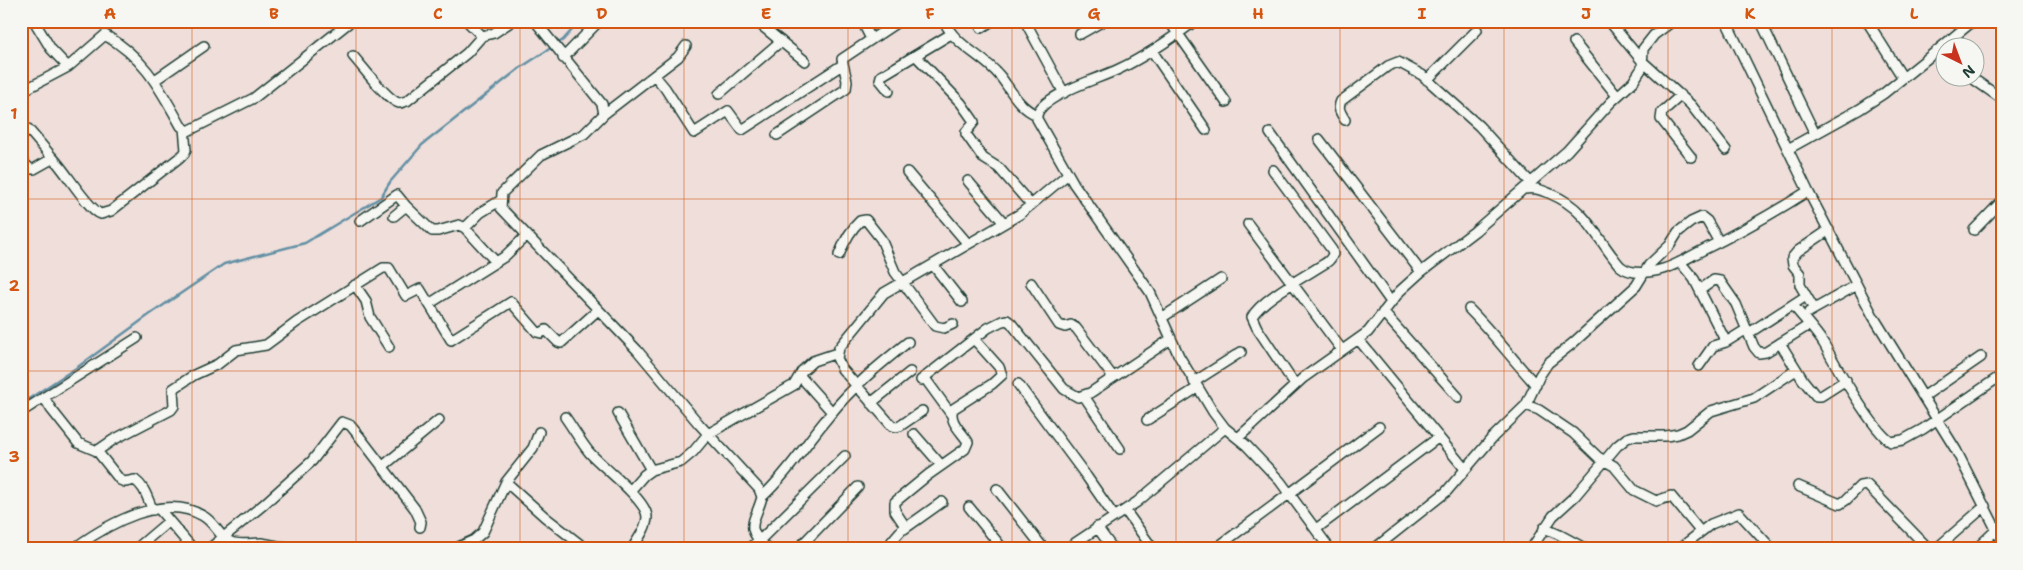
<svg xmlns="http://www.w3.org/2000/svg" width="2023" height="570" font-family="'Shantell Sans',sans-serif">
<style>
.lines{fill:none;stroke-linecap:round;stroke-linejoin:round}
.stream{stroke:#6490a5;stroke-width:2.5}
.minor-casing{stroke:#1f3d34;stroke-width:12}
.minor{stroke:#f6f6f2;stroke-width:9}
.grid{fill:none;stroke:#d45610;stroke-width:1;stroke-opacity:0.55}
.neatline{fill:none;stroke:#d45610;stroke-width:2}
.grid-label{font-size:16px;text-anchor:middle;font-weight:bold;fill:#d45610}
</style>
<rect width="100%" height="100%" fill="#efded9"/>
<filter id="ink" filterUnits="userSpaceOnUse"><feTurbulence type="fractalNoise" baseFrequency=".02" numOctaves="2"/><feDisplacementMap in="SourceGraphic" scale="10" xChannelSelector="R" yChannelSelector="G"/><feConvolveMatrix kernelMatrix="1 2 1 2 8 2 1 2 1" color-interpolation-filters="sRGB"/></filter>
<g filter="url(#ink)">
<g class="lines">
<path class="stream" d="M21,404L79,366L149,315L224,264L305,243L381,197L390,182L422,145L520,68L563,40L580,21"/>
<g class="minor-casing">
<path id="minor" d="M34,21L51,49L68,67
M467,21L482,36L494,33L512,21
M535,21L602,104L604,114L584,134L541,155L502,193L501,208L637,350L699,424L759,489L762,497C756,521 742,527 768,549
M756,21L805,61
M862,21L871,39
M944,21C956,47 983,55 1000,76C1011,90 1019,108 1037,115
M1025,21L1064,93
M1169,21L1226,102
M1195,21C1171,39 1147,56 1119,69C1095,80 1068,87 1046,103C1041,107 1036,113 1037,119L1074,184L1150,292L1179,356L1213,412L1225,428L1246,445L1280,481L1330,549
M1609,21L1642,61L1691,105L1726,150
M1726,21L1808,191L1873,316L1956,450L2002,541
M1867,21L1903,78
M1763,26L1815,134
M981,28L992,21
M1080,34L1103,21
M1574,42L1617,96
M1939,49L1973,21
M1152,51L1206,130
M353,56C362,66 388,101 399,103C402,103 405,101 407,101L467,53L482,36
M916,56L961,103L973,120L974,122L966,132V134L983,158L999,168L1031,205
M563,58L599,21
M655,76L665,88L694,133L728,111L742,130L842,65
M1972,78L2002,99
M155,80L204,46
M1427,80L1477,30
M889,91L880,80L881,76L951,34
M21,93L30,87L68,67L105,35C145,58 159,87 181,126L188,131L254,98L351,21
M719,94L781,41
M1680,96L1662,112L1661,119L1691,157
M604,114L678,57L686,46
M1345,120C1341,113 1337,109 1341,101L1388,66L1398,62L1422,75L1479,126L1531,183
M1270,133L1391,302
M777,135L846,89L847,81L842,59L899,21
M1319,139L1421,272
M1788,149L1860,109L1883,94L1939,49L1946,55
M51,156C64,168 88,210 101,214L111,211L184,154L186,150L184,128
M21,160L30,169H34L50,160L51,156L28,129
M1273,170L1332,250L1333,254C1330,262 1325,263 1319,267C1302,278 1261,300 1252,317L1257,328L1295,385
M907,172L968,244
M968,181L1004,223
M1524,189C1535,187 1541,190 1551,194C1587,209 1596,238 1620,266C1632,276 1649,273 1663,269C1677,265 1689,257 1701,251C1738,233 1774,213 1808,191
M394,216L406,206L432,231H438L459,225L465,228L496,262
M360,221L397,195L406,206
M1248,224L1342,350
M465,228L480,213L501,200
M1974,230L2002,201
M839,255C844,242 850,230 860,221L866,220L881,239L895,272L935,326L944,328L953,324
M1680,262L1694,279L1726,342
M933,265L962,302
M1031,283L1059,325L1065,327L1071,325L1076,328L1113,377
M355,285L366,301L370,317L389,347
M1700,290L1714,280L1720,281L1736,304L1754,347L1759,353L1766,352L1809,325
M429,304L504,257L527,235
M1793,305C1803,318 1815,330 1824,344C1836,366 1873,431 1891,442L1903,440L1923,429L1999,377
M1469,309C1493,333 1513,360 1536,385
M1814,309L1800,285V274L1793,265L1792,258L1798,251L1829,230
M1383,312L1458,397
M1809,312L1857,285
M1163,317L1221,279
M1749,333L1806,296
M1358,339L1465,469
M1780,343L1803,380L1816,396H1821L1846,380
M1699,366L1713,346L1726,342L1747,329
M800,376L832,412
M924,377L951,414
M921,380L988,328L1002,321L1007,320L1011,323L1064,389L1078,397L1090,393L1171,339
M1194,382L1241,352
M1018,384L1087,477L1114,516
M1084,396L1120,449
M44,397L51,409L78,443L97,451L120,480L125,482L135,480C146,488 147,499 153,510
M1923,397L1981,357
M871,403L910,372
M1526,405L1539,410L1573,433L1598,457L1614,466L1634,490L1656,501L1671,496L1700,531
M922,411L900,426L896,427L892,426L842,369L837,358L839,348L884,293L1020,214L1068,174
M21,412L137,338
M618,413L651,470
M565,417C573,428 580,441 589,452C601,466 647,500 647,517C647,528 637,540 632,549
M1147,420L1197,388
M914,434L941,465
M1238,438L1303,378L1368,332L1400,291L1421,272L1475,231L1567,151L1611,102L1633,82L1642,68L1643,49L1654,35L1673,21
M97,451L113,440L171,410L174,406L173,389L194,375L218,364L236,350L266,345L297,322L383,268H389L406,296L420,289L451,340L511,302L537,332L541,333L546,330L558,342L561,343L598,310
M382,467L439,420
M506,482L545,517L586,549
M1798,486L1840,504L1846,500L1860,486L1867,485L1929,549
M997,489L1044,549
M630,491L644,475L651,470L681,462L693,452L708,434L794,385L802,371L813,361L837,353
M762,497C789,472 806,443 829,416C852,387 879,365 908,342
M969,507L1003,549
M159,509L193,549
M1125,510L1153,549
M1097,527L1113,549
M1544,528L1560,535L1586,549
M904,529L942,502
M1316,529L1439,437
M76,547C108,524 164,492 203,516C216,523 219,539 234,543C243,545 252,543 261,543C270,544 278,547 287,547C301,548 312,546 326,549
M136,549L169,521
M209,549L263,505L312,461L342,422L350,425L359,436L415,509L421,522L420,527
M454,549L474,540L483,532L506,482L533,448L539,432
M747,549L759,541L845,456
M798,549L858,487
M895,549L892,541L905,526L895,511V502L928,475L965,449L968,442C962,432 948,421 953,409L992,384L1002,375L999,367L974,339
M1066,549L1137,502L1225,428
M1215,549L1379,427
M1374,549L1446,492L1493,437L1526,405L1540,375L1548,363L1573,343L1636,286L1649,265L1670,245L1678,232L1691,222L1702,217L1707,221L1719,242
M1531,549L1553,516L1575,496L1617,446L1627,438L1634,436H1666L1678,434L1687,430L1711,411L1754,398L1796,370
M1679,549L1711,524L1739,513L1772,549
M1936,549L1985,506
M1976,549L1996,530"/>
</g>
<use href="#minor" class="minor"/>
</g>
</g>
<path class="grid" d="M192,21V549M356,21V549M520,21V549M684,21V549M848,21V549M1012,21V549M1176,21V549M1340,21V549M1504,21V549M1668,21V549M1832,21V549M21,199H2002M21,371H2002"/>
<rect width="2023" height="570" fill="none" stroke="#f6f6f2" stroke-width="55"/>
<g transform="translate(1960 62) rotate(138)"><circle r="24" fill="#f6f6f2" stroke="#a0aca6"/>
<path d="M0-4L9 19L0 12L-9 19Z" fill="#c8321e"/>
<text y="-8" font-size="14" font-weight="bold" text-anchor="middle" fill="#1f3d34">N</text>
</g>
<rect x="28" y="28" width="1968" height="514" class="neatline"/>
<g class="grid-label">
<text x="110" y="19">A</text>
<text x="274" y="19">B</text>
<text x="438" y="19">C</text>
<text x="602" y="19">D</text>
<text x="766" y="19">E</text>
<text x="930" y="19">F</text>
<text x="1094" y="19">G</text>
<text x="1258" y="19">H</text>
<text x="1422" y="19">I</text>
<text x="1586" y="19">J</text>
<text x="1750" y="19">K</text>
<text x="1914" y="19">L</text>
<text x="14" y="119">1</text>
<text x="14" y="291">2</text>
<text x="14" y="462">3</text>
</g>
</svg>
